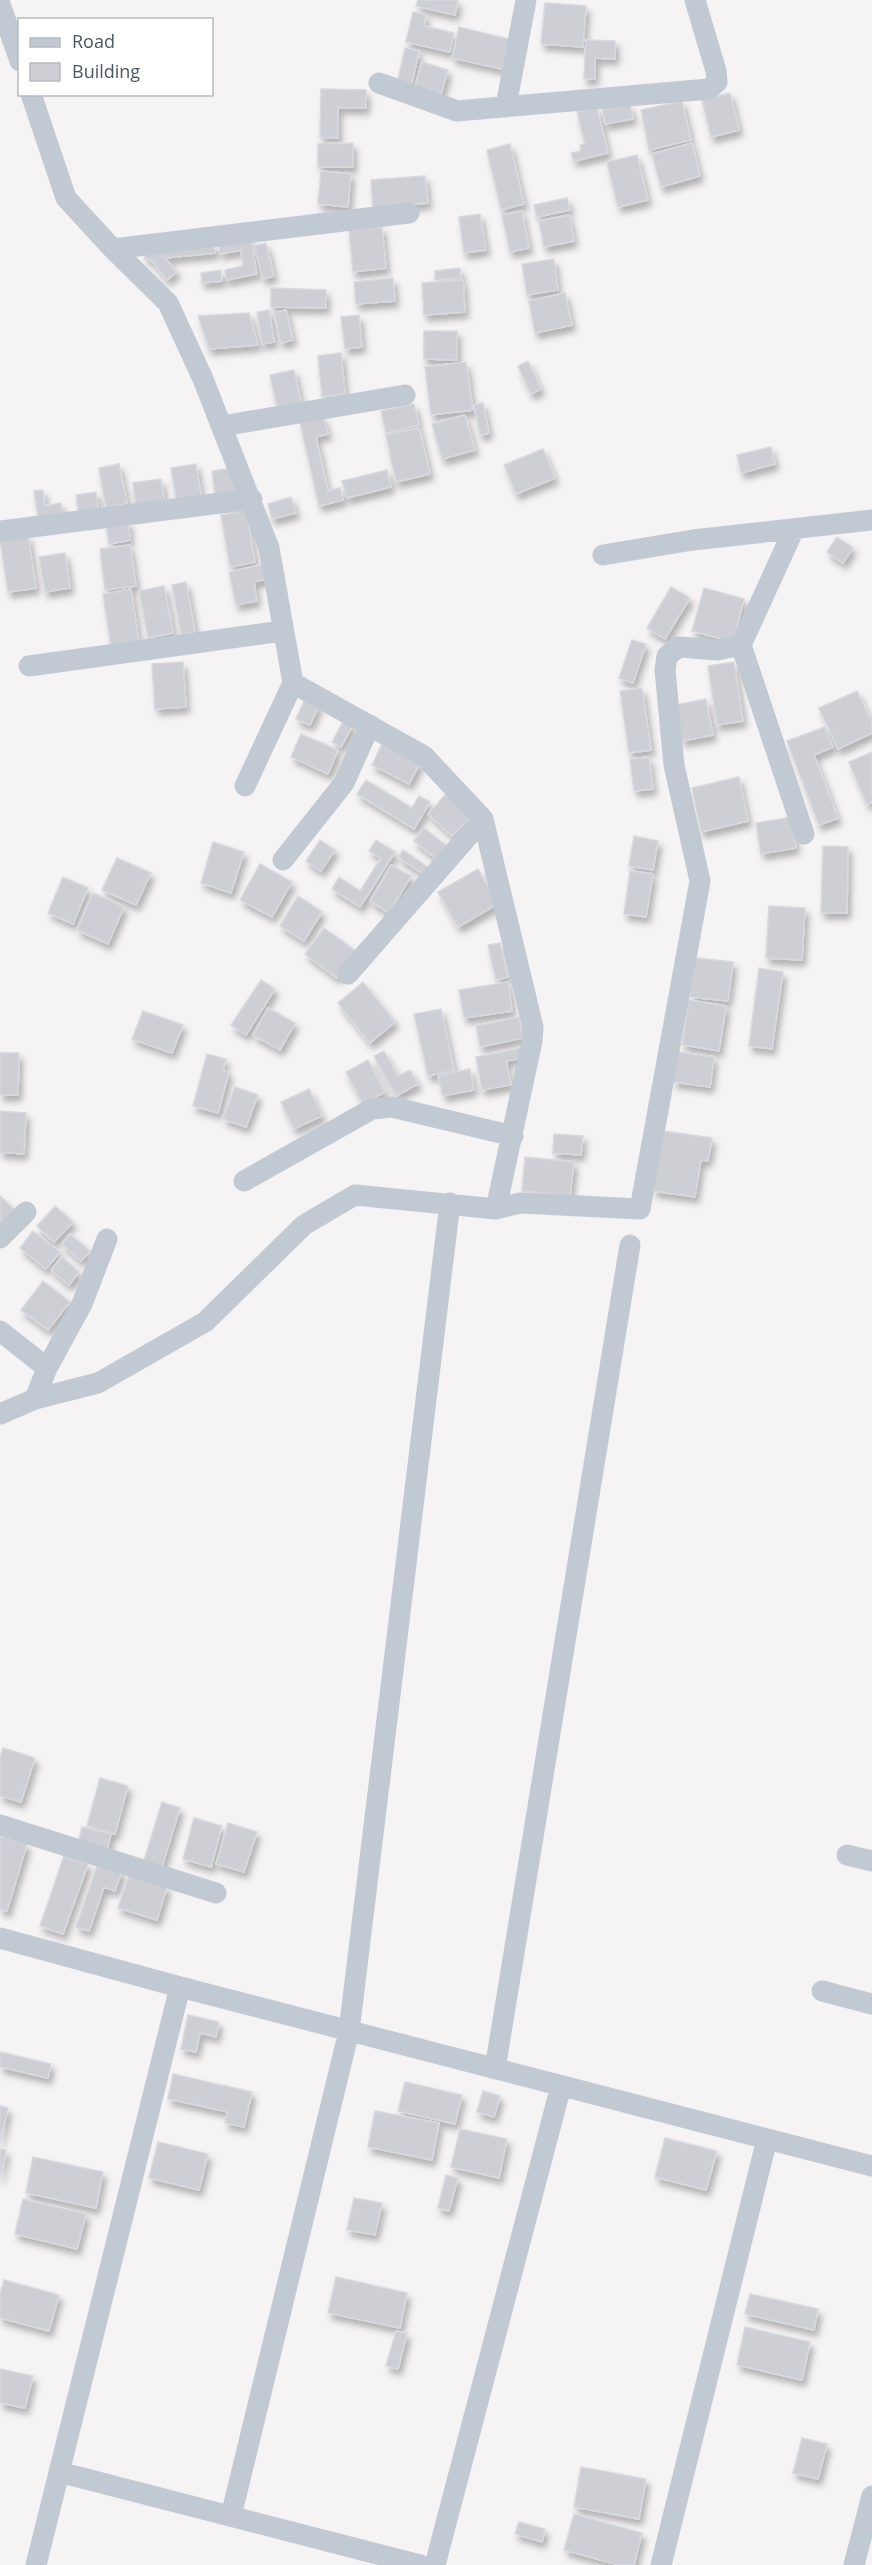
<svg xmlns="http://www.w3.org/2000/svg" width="872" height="2565" font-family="'Open Sans',sans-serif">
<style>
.building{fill:#cdcfd5;stroke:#d7d9de;stroke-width:1.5;filter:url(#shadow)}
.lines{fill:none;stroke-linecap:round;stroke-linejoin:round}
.minor{stroke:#c1cad2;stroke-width:21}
</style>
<defs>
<filter id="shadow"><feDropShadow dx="3.5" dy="6" stdDeviation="3" flood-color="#0004"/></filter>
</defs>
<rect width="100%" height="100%" fill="#f5f3f3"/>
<path class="building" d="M418,0H458L455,15L416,6Z
M545,3L586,6L583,47L541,44Z
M413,12L426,15L424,26L454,33L450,52L406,42Z
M459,27L509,39L502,69L452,58Z
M586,40L615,41V59L595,58V79H584Z
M405,48L419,51L411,87L397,84Z
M422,62L448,70L441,94L415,87Z
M321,89L366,90V108H338V138L320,137Z
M730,93L739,130L711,137L702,100Z
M682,101L691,140L649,150L641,110Z
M630,105L633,119L605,124L602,109Z
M597,107L608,153L574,161L571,153L581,151L580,145L585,144L577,112Z
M353,143V167H318V144Z
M692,143L700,176L661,187L652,154Z
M510,144L524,204L501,210L487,150Z
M637,155L648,200L618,207L607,162Z
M321,171L351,174L348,207L318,204Z
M425,176L428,203L373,208L371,180Z
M567,198L570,210L537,217L534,205Z
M522,211L529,248L510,252L502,215Z
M480,214L486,250L464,253L459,217Z
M569,215L574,241L544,247L539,221Z
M382,227L386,268L353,272L349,230Z
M251,238L257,274L226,280L225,270L243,266L241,250L220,254L219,244Z
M266,243L274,276L263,279L254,246Z
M214,244L215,253L165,258L177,272L167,280L150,259H145L144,250Z
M554,259L558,290L527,295L522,264Z
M460,268L461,278L435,280V271Z
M221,270L222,281L202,283L201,273Z
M393,278L395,301L356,304L354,282Z
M463,280L465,312L424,315L422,283Z
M271,288L326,290V308L271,307Z
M565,293L572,325L535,333L529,301Z
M269,310L274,342L262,344L257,312Z
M286,310L293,340L281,343L274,313Z
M249,313L258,345L209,349L198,316Z
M359,315L362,347L345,349L341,317Z
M424,331H457V360L424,359Z
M341,353L345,394L322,397L318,356Z
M528,361L541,389L531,394L518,366Z
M466,362L473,410L431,415L425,367Z
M294,370L302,406L278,411L270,375Z
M483,403L489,433L480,435L474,405Z
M414,404L419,425L386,433L381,411Z
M465,415L475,450L442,459L432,424Z
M323,416L328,434L316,437L328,491L340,488L343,500L319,506L300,422Z
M419,428L430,474L396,482L386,435Z
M771,447L775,464L741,473L737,455Z
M543,449L555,478L516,494L504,465Z
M119,464L127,503L106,508L99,468Z
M196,464L202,501L177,505L171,468Z
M236,468L240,498L216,501L212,471Z
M387,470L391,487L347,498L342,481Z
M161,479L165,504L136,508L133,483Z
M43,490L45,506L61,503L63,520L39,523L34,491Z
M96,492L99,515L79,518L76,495Z
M291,497L296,513L272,519L268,504Z
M246,510L255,562L230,567L221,515Z
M128,521L130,540L109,544L106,525Z
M28,535L36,588L8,592L0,540Z
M837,537L853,548L843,563L827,552Z
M130,545L136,586L105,590L100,549Z
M65,553L70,588L45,592L39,557Z
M264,564L267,579L254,582L257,601L236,605L229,572Z
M186,582L195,632L181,634L172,585Z
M164,586L173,633L148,638L139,591Z
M671,587L690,598L665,639L647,628Z
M704,588L744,599L733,642L692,631Z
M131,589L139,643L111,647L103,594Z
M632,640L646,644L633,683L619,678Z
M183,662L186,707L155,709L152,664Z
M734,662L743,721L717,725L708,666Z
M642,688L651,750L629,753L620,691Z
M857,691L872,723V733L838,749L819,708Z
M305,699L319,705L310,725L296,719Z
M706,699L713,735L682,741L676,705Z
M344,720L353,725L341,747L332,742Z
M825,727L833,747L814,755L838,818L819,825L787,741Z
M301,734L338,750L328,774L291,757Z
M382,744L420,763L409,784L372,765Z
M872,752V802L867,805L849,762Z
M649,757L653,789L634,791L630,759Z
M739,777L748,821L701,832L692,788Z
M366,780L412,808L419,796L430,802L414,829L357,794Z
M447,793L472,815L452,836L428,814Z
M791,817L796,848L761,854L756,823Z
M424,828L448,847L438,860L414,841Z
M634,836L658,841L653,870L629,866Z
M320,840L335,850L321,871L306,861Z
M376,840L395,852L360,907L332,889L339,877L360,891L381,858L369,851Z
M213,842L244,852L231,893L201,883Z
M823,846L848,847L847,913H821Z
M403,850L429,868L425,875L398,857Z
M117,858L151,873L136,905L102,890Z
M260,864L292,882L272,917L240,900Z
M391,865L411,876L389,913L370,901Z
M478,869L498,904L458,927L438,892Z
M630,871L653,874L646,917L624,914Z
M63,877L88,888L73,924L48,913Z
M93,893L124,907L108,944L77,930Z
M298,896L322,912L304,941L280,926Z
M769,906L805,908L802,960L766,958Z
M324,928L357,952L337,978L305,954Z
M500,943L508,977L496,980L488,945Z
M695,958L733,962L728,1001L690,997Z
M759,968L783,972L772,1049L749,1046Z
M261,980L275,989L246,1035L231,1025Z
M363,982L395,1022L370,1043L338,1003Z
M508,982L512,1011L464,1018L459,990Z
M689,1000L726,1006L719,1051L682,1045Z
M268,1008L295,1023L280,1050L253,1035Z
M441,1009L454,1070L428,1076L414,1014Z
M143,1011L183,1025L172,1053L132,1039Z
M519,1017L523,1038L480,1047L476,1026Z
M521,1048L523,1058L506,1061L511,1085L482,1090L476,1057Z
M384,1051L398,1076L410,1070L418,1084L396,1096L374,1056Z
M678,1052L714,1057L710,1087L673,1082Z
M0,1053H19L18,1095H0Z
M207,1054L226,1059L223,1070L229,1072L218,1113L193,1106Z
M368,1060L385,1092L363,1104L346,1072Z
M470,1069L474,1090L443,1096L438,1076Z
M235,1087L258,1095L246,1127L223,1119Z
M309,1089L322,1116L294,1129L281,1102Z
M0,1111L26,1113L24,1154L0,1152Z
M662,1131L712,1138L708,1161L701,1160L695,1197L653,1191Z
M554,1134L583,1136L581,1155L553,1153Z
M525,1157L574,1162L570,1196L522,1191Z
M0,1196L15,1210L0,1226Z
M55,1206L73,1222L54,1242L37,1226Z
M33,1231L60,1252L46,1269L20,1248Z
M70,1234L90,1251L81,1261L62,1244Z
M62,1257L79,1272L69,1285L51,1270Z
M43,1281L70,1302L48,1330L21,1310Z
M3,1748L35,1758L21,1802L0,1796V1758Z
M100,1778L128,1786L115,1834L87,1826Z
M162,1802L180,1808L161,1870L143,1864Z
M194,1818L222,1826L211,1867L183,1859Z
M228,1823L257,1832L244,1872L216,1864Z
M82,1827L111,1834L107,1850L78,1843Z
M0,1836L27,1844L7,1911L0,1909Z
M64,1856L88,1864L63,1934L40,1926Z
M98,1863L122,1871L115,1891L104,1887L89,1931L76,1927Z
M129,1875L167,1887L157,1920L118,1908Z
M188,2015L219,2022L216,2037L200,2033L196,2052L181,2049Z
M0,2052L51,2064L48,2078L0,2067Z
M173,2074L252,2092L244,2127L225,2123L228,2112L168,2099Z
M405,2082L462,2095L455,2124L398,2111Z
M483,2091L500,2096L494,2117L477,2112Z
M0,2106L8,2108L0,2143Z
M375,2111L439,2123L432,2160L368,2147Z
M460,2129L507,2139L499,2178L451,2167Z
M665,2138L717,2151L706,2190L655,2177Z
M158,2142L208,2154L199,2190L149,2178Z
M0,2149L6,2150L0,2180Z
M33,2157L103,2172L96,2208L26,2193Z
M446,2175L458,2178L449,2211L438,2208Z
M354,2198L382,2203L375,2235L347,2230Z
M23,2199L86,2214L77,2249L15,2234Z
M336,2277L407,2293L400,2328L328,2313Z
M4,2280L59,2295L49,2331L0,2318V2294Z
M750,2294L818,2309L814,2330L745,2314Z
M745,2327L810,2342L802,2380L737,2365Z
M396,2331L407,2333L398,2369L386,2366Z
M0,2369L33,2376L25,2408L0,2403Z
M802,2438L827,2444L818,2479L793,2473Z
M581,2467L646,2479L639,2519L574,2507Z
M574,2514L642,2533L634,2565H619L564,2550Z
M519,2522L545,2529L542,2542L515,2534Z"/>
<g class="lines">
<path class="minor" d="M0,4L20,61
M379,83L457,111L709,89L717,82L716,71L695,0
M31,94L66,198L113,249L168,303L203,379L269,548L293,683L245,786
M506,106L526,0
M113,249L409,213
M222,426L405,395
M0,531L252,499
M603,555L693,540L872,520
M741,645L804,834
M29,666L282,631
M293,683L424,756L483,819L533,1027L532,1041L496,1209
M283,860L344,783L370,725
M348,974L483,819
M244,1181L372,1109L392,1107L513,1136
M0,1238L26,1212
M0,1331L47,1368
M35,1399L47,1368L82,1304L107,1239
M0,1414L35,1399L98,1383L205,1322L304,1225L355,1195L496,1209L520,1203L640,1209L700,881L674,765L665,670L667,656L679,647L717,650L741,645L794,529
M0,1825L216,1893
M847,1855L872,1861
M0,1938L180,1987L872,2166
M822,1991L872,2004
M495,2069L630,1245
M59,2472L420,2565
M231,2516L349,2031L450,1203
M36,2565L180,1987
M435,2565L561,2086
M661,2565L767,2139
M854,2565L872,2496"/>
</g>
<rect x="18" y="18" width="195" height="78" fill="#ffffff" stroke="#b7bbc0" stroke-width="1.5"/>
<rect x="30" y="38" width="30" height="9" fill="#c1cad2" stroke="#b7bbc0" stroke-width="1.5"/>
<text x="72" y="48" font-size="18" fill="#4a5661">Road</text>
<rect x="30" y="63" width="30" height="18" fill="#cdcfd5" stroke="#b7bbc0" stroke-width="1.5"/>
<text x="72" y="78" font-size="18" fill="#4a5661">Building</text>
</svg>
